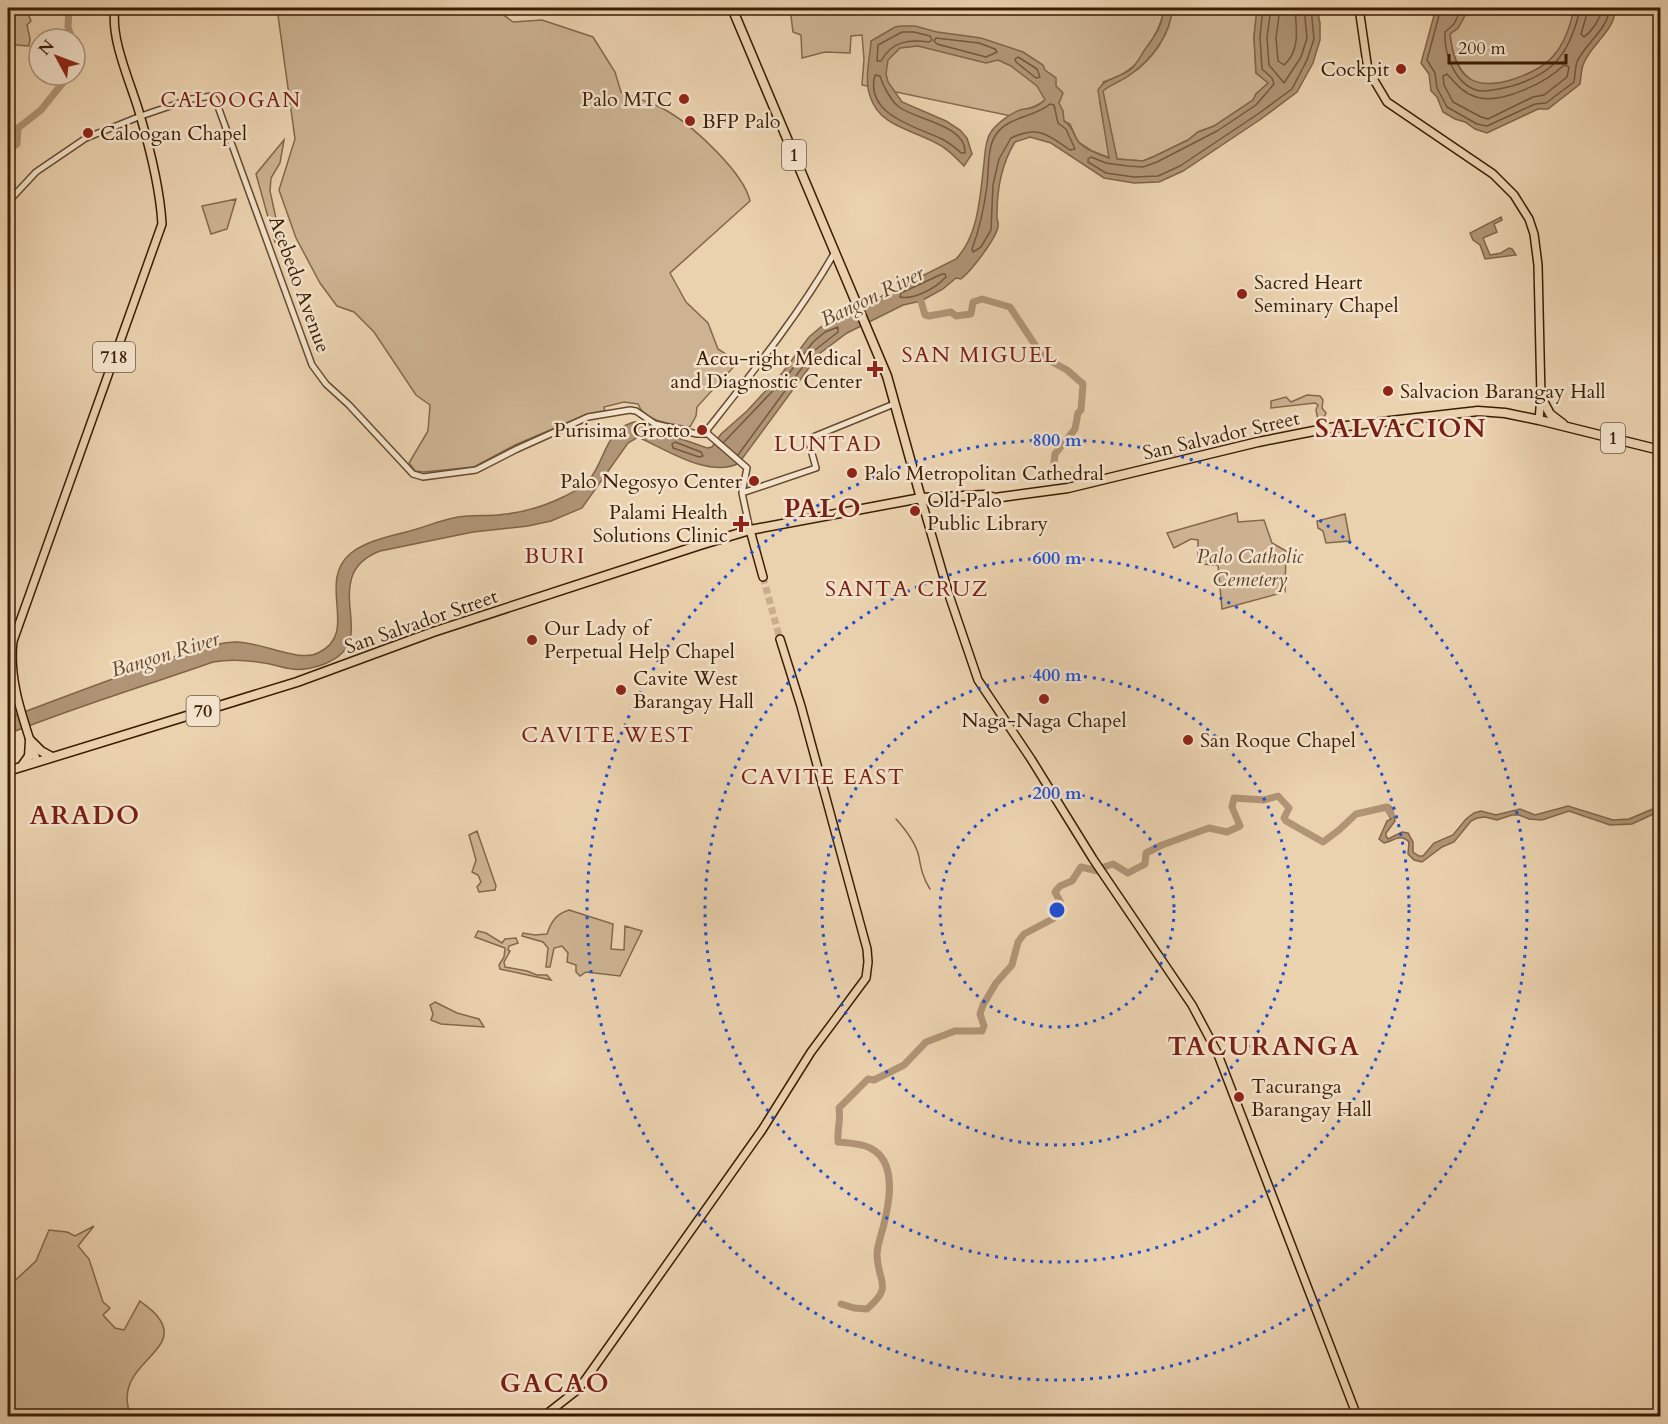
<svg xmlns="http://www.w3.org/2000/svg" width="1668" height="1424" font-family="Cardo,serif">
<style>
.green{fill:#cdb392;stroke:#84684a;stroke-width:1.5}
.water{fill:#af9475;stroke:#816447;stroke-width:1.5}
.lines{fill:none;stroke-linecap:round;stroke-linejoin:round}
.shore{stroke:#75583c;stroke-width:1.5}
.stream{stroke:#816447;stroke-width:1.5}
.river{stroke:#af9475;stroke-width:7}
.major-tunnel{stroke:#c8ae8d;stroke-width:7;stroke-dasharray:7 3.5;stroke-linecap:butt}
.minor-casing{stroke:#674a2e;stroke-width:8}
.major-casing{stroke:#3b1d03;stroke-width:10}
.highway-casing{stroke:#3b1d03;stroke-width:11}
.minor{stroke:#f2e2cb;stroke-width:5}
.major{stroke:#ebd2af;stroke-width:7}
.highway{stroke:#ebd2af;stroke-width:8}
.ring{fill:none;stroke:#1d4ed8;stroke-width:3;stroke-dasharray:3 6}
.poi-dot{fill:#8f2418;stroke:#f2e2cb;stroke-width:2}
.labels{text-anchor:middle;stroke-width:5;stroke-linejoin:round;paint-order:stroke}
.shield{fill:#f2e2cb;stroke:#72583f;stroke-width:1.5}
.shield-label{font-size:18px;font-weight:bold;fill:#3b1d03}
.poi-label{font-size:20px;fill:#3b1d03;stroke:#f2e2cb;text-anchor:start}
.street-label{font-size:20px;fill:#3b1d03;stroke:#f2e2cb}
.park-label{font-size:20px;font-style:italic;fill:#604227;stroke:#f2e2cb}
.neighbourhood-label{font-size:21px;letter-spacing:1.5px;fill:#7a1f14;stroke:#f2e2cb}
.water-label{font-size:21px;font-style:italic;fill:#64472b;stroke:#f2e2cb}
.quarter-label{font-size:22px;letter-spacing:1.5px;fill:#7a1f14;stroke:#f2e2cb}
.district-label{font-size:26px;font-weight:bold;letter-spacing:1.5px;fill:#7a1f14;stroke:#f2e2cb}
.centre{fill:#1d4ed8;stroke:#f2e2cb;stroke-width:3}
.ring-label{font-size:18px;text-anchor:middle;font-weight:bold;fill:#1d4ed8;stroke:#f2e2cb;stroke-width:5;stroke-linejoin:round;paint-order:stroke}
</style>
<rect width="100%" height="100%" fill="#ebd2af"/>
<filter id="stains"><feTurbulence type="fractalNoise" baseFrequency=".00333" numOctaves="4"/><feColorMatrix values="0 0 0 0 .2 0 0 0 0 .09 0 0 0 0 .02 0 0 0 .5 -.17"/></filter>
<radialGradient id="worn" r=".72"><stop offset=".6" stop-color="#630" stop-opacity="0"/><stop offset="1" stop-color="#630" stop-opacity=".3"/></radialGradient>
<path class="green" d="M8,8H26L31,21L27,25L30,39L29,46L17,45L8,40Z
M277,8H494L513,22L542,20L593,37L615,72L621,92C636,98 654,103 669,112C694,127 744,173 750,201L670,273L686,302L708,323L718,349L738,362L697,407L696,416L690,427C673,424 645,423 638,404L624,402L604,407L605,411L588,414L515,445L474,467L424,472L415,471L409,463L428,431L430,405L416,395L374,332L354,312L337,306L320,283L296,238L279,190L295,139Z
M790,8H843V14L850,15V8H1164V10C1161,25 1156,36 1146,48C1143,52 1142,56 1139,60C1130,72 1116,78 1103,82L1100,103L1110,158L1092,151L1078,142L1070,124L1064,121L1045,100C1032,111 1022,107 1011,116L862,85L864,59L862,35L851,36L850,53L825,52L802,58L801,35L793,32Z
M1172,8H1257L1254,37L1256,73L1269,83L1256,94L1253,100L1214,126L1198,132L1188,140L1155,156L1143,161L1117,159L1102,91C1111,84 1122,81 1131,74C1152,60 1171,34 1172,8Z
M1469,8H1573C1573,21 1567,41 1559,51C1545,70 1491,95 1470,79C1456,68 1452,51 1450,34L1458,28Z
M284,140L280,163L271,178L270,191L280,237L275,242L256,174Z
M236,199L227,229L211,234L202,206Z
M1307,395L1320,396L1323,400L1322,408L1326,413L1323,419L1318,420L1316,410L1318,405L1315,403L1271,408V401L1286,397L1291,402Z
M1237,513L1238,522L1264,520L1272,543L1286,551L1285,592L1222,609L1218,565L1198,564V540L1191,539L1174,548L1167,533Z
M1345,514L1350,541L1326,543L1323,531L1318,528L1317,521Z
M477,831L496,886L495,890L479,892L477,887L481,882L478,875L472,872L476,860L469,835Z
M569,910L613,924L611,949L624,950L625,926L642,931L620,976L586,972L580,976L576,972V965L567,962L568,953L562,946L554,948L550,967H546L548,948L543,942L522,936L523,933L535,935L547,934C551,922 556,914 569,910Z
M478,931L486,933L502,943L505,939L516,938L518,943L509,946L508,950L510,951L504,962L505,967L527,971L537,975H547L551,980L500,969L499,965L504,957L505,948L475,937Z
M435,1002L457,1013L479,1019L484,1027L441,1024L431,1020L433,1014L430,1005Z
M94,1226L78,1246L89,1259L103,1302L110,1308L103,1315L115,1328L124,1330L140,1301C146,1306 154,1311 158,1317C186,1353 109,1364 131,1416H8V1287L36,1261L49,1230L67,1232L75,1236Z"/>
<path class="water" d="M1164,8H1172C1171,34 1152,59 1131,74C1122,81 1111,84 1103,91L1117,159L1143,161L1155,156L1188,140L1198,132L1214,126L1253,100L1256,94L1268,83L1256,73L1254,37L1257,8H1317L1320,23V40L1313,63L1297,92L1261,119L1183,171L1159,182L1134,183L1104,178L1051,143L1030,137L1015,142C1002,163 997,189 997,214C996,219 999,222 998,227C995,240 972,270 961,279L956,278L943,289L921,301L903,305L847,333L819,354L739,463C710,479 665,449 638,437L628,443L582,508L551,521L528,526L473,532L380,551C323,573 368,628 343,652C332,664 308,671 292,669C282,668 273,664 264,663C247,660 230,659 213,662C145,686 75,707 8,734V718C53,701 98,684 143,668C172,658 204,644 235,642C260,641 298,663 318,653C361,633 315,583 351,553C367,541 387,537 406,532C423,528 440,520 458,517C471,515 485,516 498,515C521,513 543,507 563,497C573,492 583,488 589,480C605,461 605,432 631,423C644,418 657,430 669,435C681,439 694,443 707,448L712,447L721,434L747,411L783,372L809,337L821,327L956,259C979,235 980,195 984,163C985,154 985,140 991,132C996,124 1011,113 1020,110C1031,108 1036,108 1045,100L1037,86L1011,66L998,60L986,63L918,46L900,48L888,60L886,74L888,82L902,102L946,121L960,130L967,138L972,154L964,166C957,159 951,152 943,147C918,130 880,129 870,96C864,79 870,58 871,41L895,27L901,26H915L937,32L981,38L1023,52L1043,65L1045,70L1056,78V86L1063,93L1059,103L1063,111L1064,121C1073,126 1072,133 1078,141C1085,150 1099,154 1109,158L1098,90C1105,78 1119,78 1130,70C1137,64 1140,57 1144,51C1155,35 1162,28 1164,8Z
M1436,8H1469L1458,28L1450,34C1454,74 1470,92 1511,80C1540,71 1558,59 1568,30C1571,22 1573,16 1573,8H1615C1616,31 1590,44 1583,65C1581,71 1581,78 1580,84L1548,109H1538L1487,133L1475,129L1465,122L1455,119L1443,112L1437,97L1431,91L1429,74L1421,63Z
M1501,217L1502,220L1494,224L1497,232L1483,238L1490,255L1501,253L1509,248L1512,249L1516,255L1485,259L1480,245L1473,240L1470,233Z
M1389,805L1392,808L1395,821L1386,833V836L1388,839L1402,832L1408,833L1413,842V852L1419,856H1423L1434,843L1453,835L1466,819L1474,813L1481,811L1496,815L1520,809L1535,815L1568,806L1613,820L1629,819L1660,806V811L1632,824L1610,825L1569,811L1542,820L1529,819L1519,815H1512L1497,820L1485,817L1477,818L1471,821L1454,842L1442,847L1422,862L1414,860L1408,854L1409,842C1400,833 1394,841 1384,843L1379,839L1387,821L1391,819L1385,809Z"/>
<g class="lines">
<path class="shore" d="M1263,8L1260,37L1262,69L1272,78L1274,84L1256,105L1217,131L1157,162L1143,167L1128,166L1106,163L1091,157L1088,159V162L1106,173L1134,177L1158,176L1180,166L1258,114L1292,89L1307,60L1314,39L1311,8
M1271,8L1267,37L1269,65L1284,83L1301,57L1307,38L1304,8
M1280,8L1276,38L1278,61L1284,65C1301,50 1296,28 1295,8
M1441,8L1427,60L1435,73L1437,88L1447,107L1477,124L1487,126L1535,104L1546,103L1574,82C1575,76 1575,68 1577,62C1585,43 1609,29 1609,8
M1462,8L1454,24L1445,32C1444,54 1455,86 1480,91C1490,92 1503,88 1512,86C1545,76 1563,62 1574,30C1577,22 1579,16 1579,8
M1586,8V17L1581,34L1584,37C1592,31 1601,18 1602,8
M902,32H914L930,36L932,40L929,42C909,39 892,41 881,61H877L878,45Z
M936,38L979,43L995,49L997,52L986,57L937,44L934,41Z
M1018,57L1037,69L1040,77L1036,78L1016,62L1015,59Z
M1564,65L1569,67L1567,77L1544,95L1533,97L1488,119L1481,117L1453,102L1444,85L1443,76L1447,74C1456,84 1463,93 1476,97C1501,105 1547,82 1564,65Z
M875,75L880,76C883,86 891,101 899,107C916,120 967,125 965,153H961C956,148 949,143 942,139C917,127 864,115 875,75Z
M1050,104L1054,105L1058,123L1066,129L1075,149L1070,150C1048,135 1039,125 1011,138L999,159L993,185L991,230L981,247L973,252L972,249C980,228 984,208 987,186C989,171 987,149 995,136C1007,116 1034,118 1050,104Z
M942,274H945L946,277C936,288 914,300 900,297L901,293Z
M675,442L701,452L703,456L699,457L673,448L672,444Z
M724,442L787,376L813,342L825,332L838,327V332L815,350L738,455"/>
<path class="stream" d="M896,819C905,829 916,843 919,857C921,869 923,878 930,889"/>
<path class="river" d="M69,8L68,27L72,39
M8,151L17,144L18,128L41,110L69,75
M921,301L925,315L929,316L951,312L956,316L971,314L973,302L982,299L1010,307L1043,357L1067,370L1083,384L1081,410L1078,413L1075,429L1055,454L1053,472
M1104,867L1113,864L1128,873L1145,864L1146,853L1162,845L1209,828L1227,832L1240,826L1232,807L1234,798L1264,800L1278,796L1289,808L1284,818L1286,821L1323,842L1339,830L1356,814L1387,807L1391,814
M841,1304L854,1308L867,1309C894,1285 878,1284 877,1255C877,1245 882,1233 884,1224C890,1200 897,1161 870,1148C861,1143 848,1143 838,1142C837,1129 841,1121 839,1108L868,1079L874,1080L904,1065L926,1042L955,1031H982L984,1026L980,1014L983,1005L996,983L1012,965L1018,942L1024,934L1062,914L1063,907L1055,892L1060,886L1072,881L1081,867L1098,871"/>
<path class="major-tunnel" d="M763,577L780,639"/>
<g class="minor-casing">
<path id="minor" d="M8,202L36,172L86,138L141,116L191,99L212,96L216,101L312,365L326,384L349,405L413,474L423,477L476,470L517,449L588,417L630,410L636,411L655,424L697,434H708L747,468L742,493L750,530
M708,434L707,430C752,373 799,315 835,252
M742,493L816,468L808,439L894,404"/>
</g>
<g class="major-casing">
<path id="major" d="M1359,8L1368,70L1387,102L1493,174L1514,195L1529,219L1534,234L1538,265L1541,397L1539,420
M922,502L949,595L978,680L1031,759L1093,859L1192,1005L1217,1052L1357,1416
M750,530L763,577
M37,762C25,723 8,683 13,641L162,224C160,188 150,149 140,115C131,83 110,40 115,8
M544,1416L576,1391L583,1383L762,1130L811,1052L866,978L868,962L867,949L801,706L780,639"/>
</g>
<g class="highway-casing">
<path id="highway" d="M732,8L887,376L922,502
M1541,397L1550,414L1563,424
M987,499L1068,488L1258,442L1329,428L1478,411L1505,413L1539,420L1660,450
M30,740L41,751L52,757
M22,766L29,756L30,741
M8,771L297,682L433,632L700,545L750,530L921,498L984,495L992,497"/>
</g>
<use href="#minor" class="minor"/>
<use href="#major" class="major"/>
<use href="#highway" class="highway"/>
</g>
<g class="ring">
<circle cx="1057" cy="910" r="117"/>
<circle cx="1057" cy="910" r="235"/>
<circle cx="1057" cy="910" r="352"/>
<circle cx="1057" cy="910" r="470"/>
</g>
<g class="poi-dot">
<circle cx="1401" cy="69" r="6"/>
<circle cx="684" cy="99" r="6"/>
<circle cx="690" cy="121" r="6"/>
<circle cx="88" cy="133" r="6"/>
<circle cx="1242" cy="294" r="6"/>
<path d="M872 360h6v6h6v6h-6v6h-6v-6h-6v-6h6z"/>
<circle cx="1388" cy="391" r="6"/>
<circle cx="702" cy="430" r="6"/>
<circle cx="852" cy="473" r="6"/>
<circle cx="754" cy="481" r="6"/>
<circle cx="915" cy="511" r="6"/>
<path d="M738 515h6v6h6v6h-6v6h-6v-6h-6v-6h6z"/>
<circle cx="532" cy="640" r="6"/>
<circle cx="621" cy="690" r="6"/>
<circle cx="1044" cy="699" r="6"/>
<circle cx="1188" cy="740" r="6"/>
<circle cx="1239" cy="1097" r="6"/>
</g>
<g class="labels">
<g class="shield">
<rect x="782" y="140" width="24" height="30" rx="4.5"/>
<rect x="93" y="342" width="42" height="30" rx="4.5"/>
<rect x="1601" y="423" width="24" height="30" rx="4.5"/>
<rect x="186.5" y="696" width="33" height="30" rx="4.5"/>
</g>
<g class="shield-label">
<text x="794" y="161">1</text>
<text x="114" y="363">718</text>
<text x="1613" y="444">1</text>
<text x="203" y="717">70</text>
</g>
<g class="poi-label">
<text x="1389" y="76" text-anchor="end">Cockpit</text>
<text x="672" y="106" text-anchor="end">Palo MTC</text>
<text x="702" y="128">BFP Palo</text>
<text x="100" y="140">Caloogan Chapel</text>
<text x="1254" y="289">Sacred Heart<tspan x="1254" dy="23">Seminary Chapel</tspan></text>
<text x="862" y="365" text-anchor="end">Accu-right Medical<tspan x="862" dy="23">and Diagnostic Center</tspan></text>
<text x="1400" y="398">Salvacion Barangay Hall</text>
<text x="690" y="437" text-anchor="end">Purisima Grotto</text>
<text x="864" y="480">Palo Metropolitan Cathedral</text>
<text x="742" y="488" text-anchor="end">Palo Negosyo Center</text>
<text x="927" y="507">Old Palo<tspan x="927" dy="23">Public Library</tspan></text>
<text x="728" y="519" text-anchor="end">Palami Health<tspan x="728" dy="23">Solutions Clinic</tspan></text>
<text x="544" y="635">Our Lady of<tspan x="544" dy="23">Perpetual Help Chapel</tspan></text>
<text x="633" y="685">Cavite West<tspan x="633" dy="23">Barangay Hall</tspan></text>
<text x="1044" y="727" text-anchor="middle">Naga-Naga Chapel</text>
<text x="1200" y="747">San Roque Chapel</text>
<text x="1251" y="1093">Tacuranga<tspan x="1251" dy="23">Barangay Hall</tspan></text>
</g>
<g class="street-label">
<text transform="translate(300 284) rotate(70)" y="7">Acebedo Avenue</text>
<text transform="translate(1221 435) rotate(-13)" y="7">San Salvador Street</text>
<text transform="translate(421 621) rotate(-19)" y="7">San Salvador Street</text>
</g>
<g class="park-label">
<text x="1250" y="563">Palo Catholic<tspan x="1250" dy="23">Cemetery</tspan></text>
</g>
<g class="neighbourhood-label">
<text x="231" y="107">CALOOGAN</text>
</g>
<g class="water-label">
<text transform="translate(872 296) rotate(-26)" y="7">Bangon River</text>
<text transform="translate(165 654) rotate(-17)" y="7">Bangon River</text>
</g>
<g class="quarter-label">
<text x="980" y="362">SAN MIGUEL</text>
<text x="828" y="451">LUNTAD</text>
<text x="555" y="563">BURI</text>
<text x="907" y="596">SANTA CRUZ</text>
<text x="608" y="742">CAVITE WEST</text>
<text x="823" y="784">CAVITE EAST</text>
</g>
<g class="district-label">
<text x="1401" y="437">SALVACION</text>
<text x="823" y="517">PALO</text>
<text x="85" y="824">ARADO</text>
<text x="1264" y="1055">TACURANGA</text>
<text x="555" y="1392">GACAO</text>
</g>
</g>
<circle cx="1057" cy="910" r="9" class="centre"/>
<g class="ring-label">
<text x="1057" y="446">800 m</text>
<text x="1057" y="564">600 m</text>
<text x="1057" y="681">400 m</text>
<text x="1057" y="799">200 m</text>
</g>
<rect width="1668" height="1424" fill="none" stroke="#ebd2af" stroke-width="30"/>
<rect x="9" y="9" width="1650" height="1406" fill="none" stroke="#3b1d03" stroke-width="3"/>
<rect x="15" y="15" width="1638" height="1394" fill="none" stroke="#3b1d03" stroke-width="1.5"/>
<g transform="translate(57 57) rotate(311)"><circle r="28" fill="#f2e2cb" stroke="#a9937b" stroke-width="1.5"/>
<path d="M0-4.5L10 22L0 15L-10 22Z" fill="#8f2418"/>
<text y="-9" font-size="16" font-weight="bold" text-anchor="middle" fill="#3b1d03">N</text>
</g>
<path d="M1449 54v9h117v-9" fill="none" stroke="#3b1d03" stroke-width="3"/>
<text x="1458" y="54" font-size="18" fill="#3b1d03" stroke="#f2e2cb" stroke-width="4.5" paint-order="stroke">200 m</text>
<rect width="100%" height="100%" filter="url(#stains)"/>
<rect width="100%" height="100%" fill="url(#worn)"/>
</svg>
